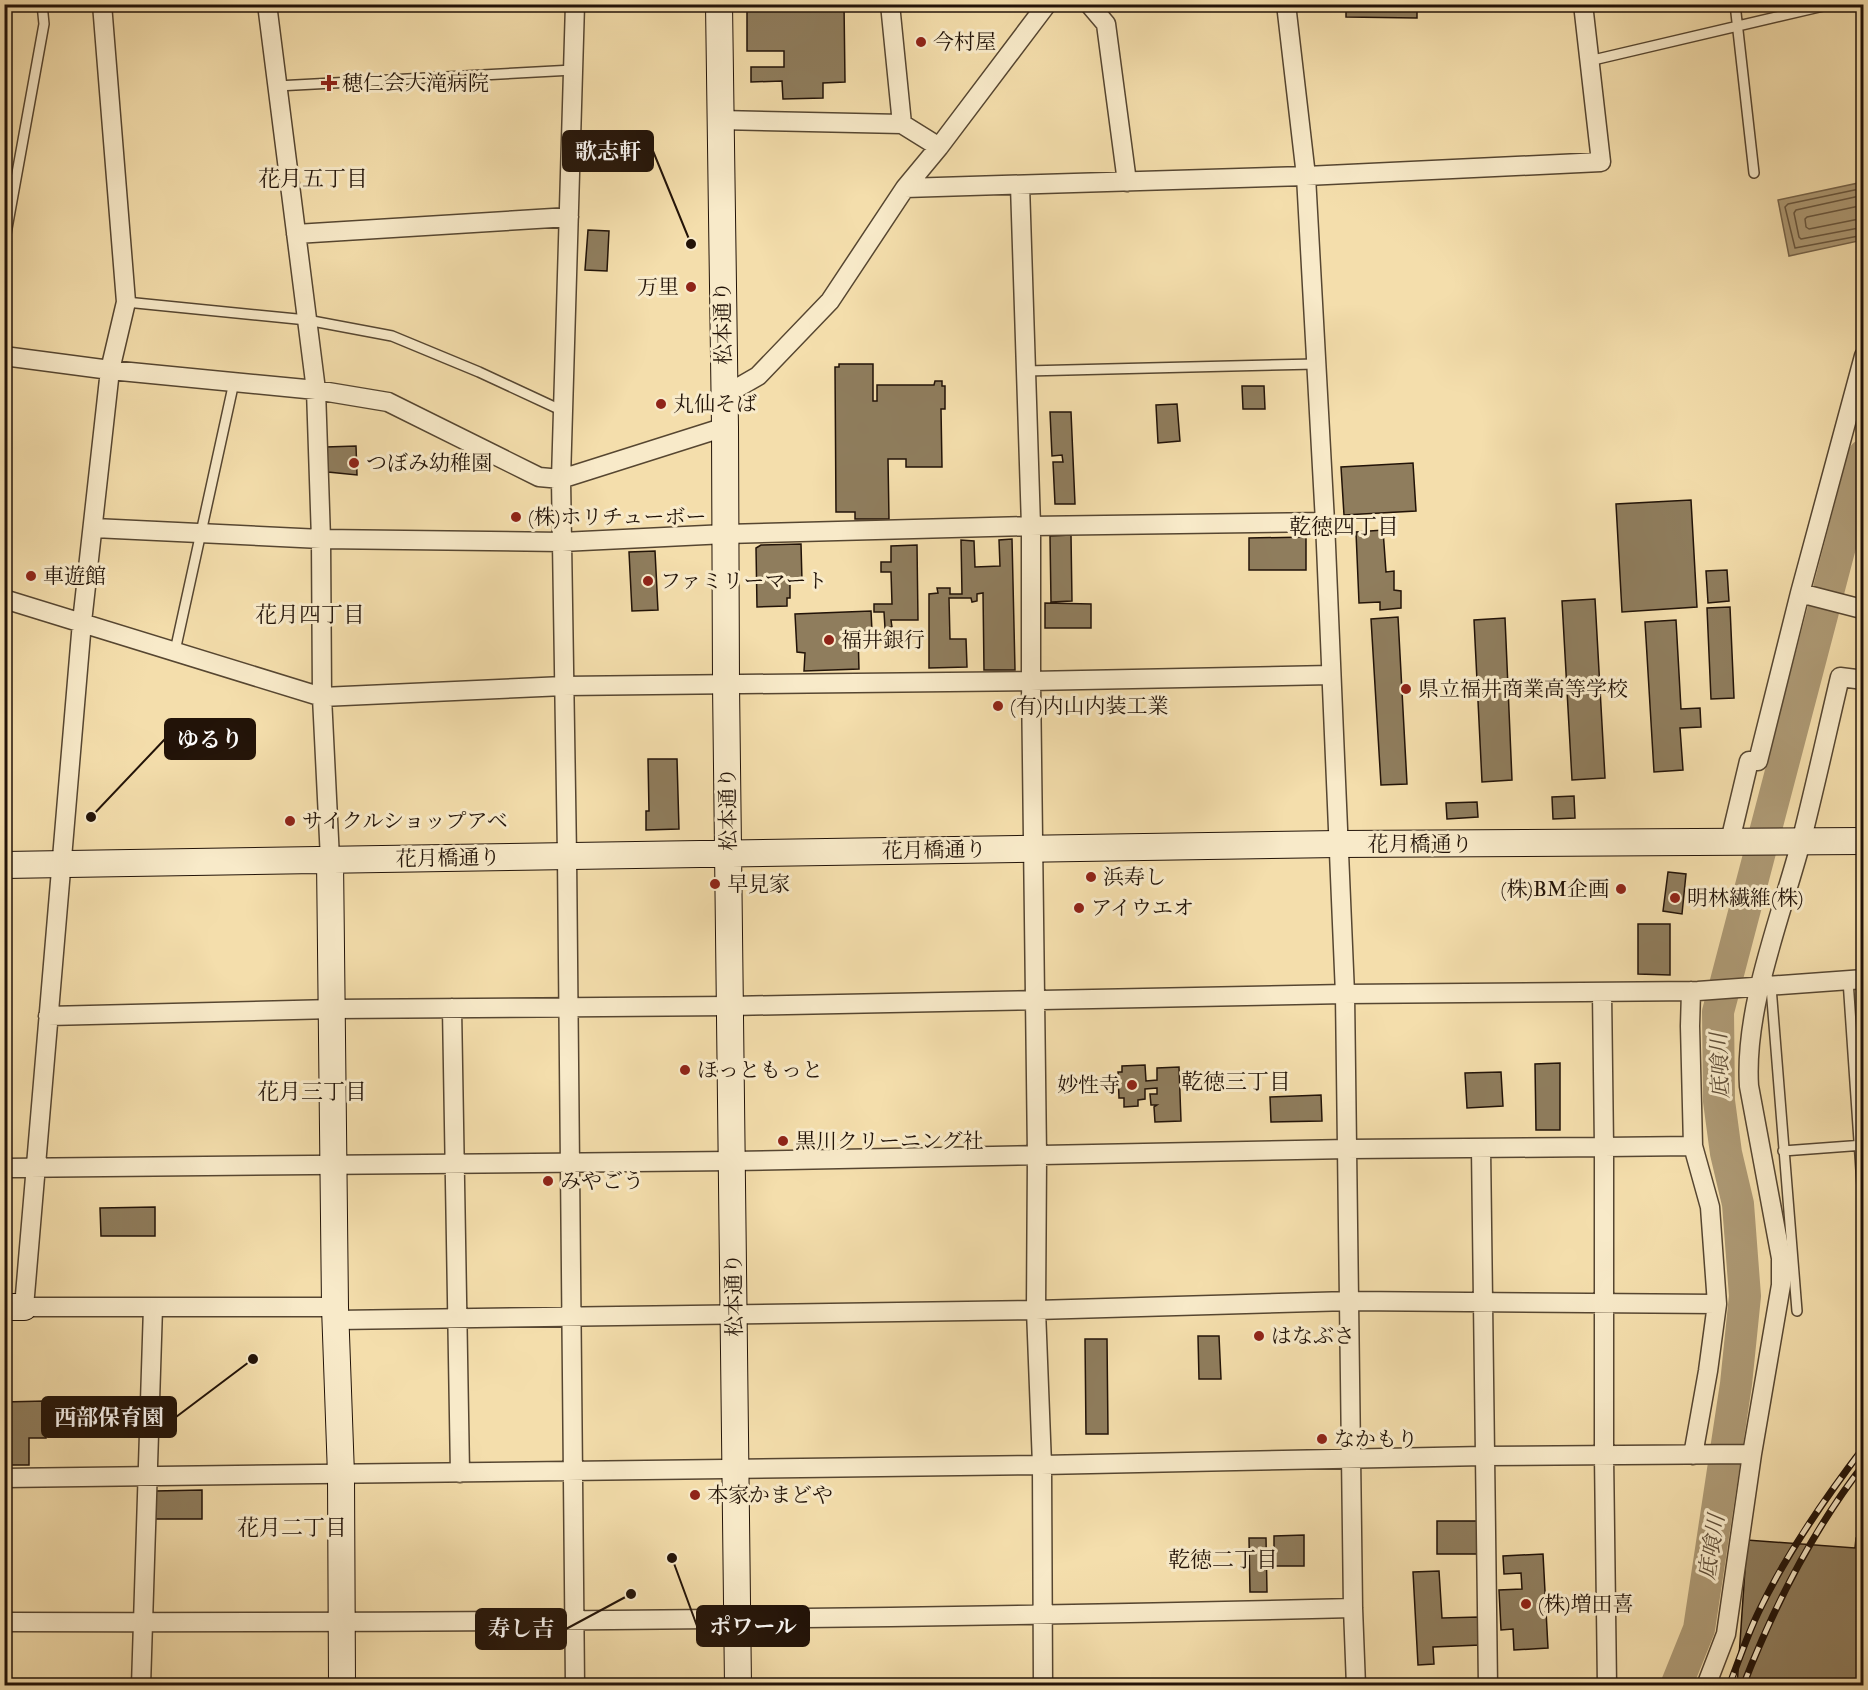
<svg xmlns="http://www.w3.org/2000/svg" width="1868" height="1690" font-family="'IM FELL Double Pica','Noto Serif JP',serif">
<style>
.water{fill:#ad9974;stroke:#756349;stroke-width:1.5}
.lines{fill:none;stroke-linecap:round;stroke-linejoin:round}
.shore{stroke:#68563e;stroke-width:1.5}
.river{stroke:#ad9974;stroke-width:32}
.building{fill:#8f7d5d;stroke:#221308;stroke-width:1.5}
.lane-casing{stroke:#564631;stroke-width:12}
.street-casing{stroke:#564631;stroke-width:21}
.secondary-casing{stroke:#221308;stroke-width:28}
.lane{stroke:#f8eac9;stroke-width:9}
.street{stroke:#f8eac9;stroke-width:18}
.secondary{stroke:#f8eac9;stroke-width:26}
.rail-casing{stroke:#221308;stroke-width:7}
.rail{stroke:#f8eac9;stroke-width:4.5;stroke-dasharray:14;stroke-linecap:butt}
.poi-dot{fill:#8f2418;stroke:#f8eac9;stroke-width:2}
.labels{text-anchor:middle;stroke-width:6;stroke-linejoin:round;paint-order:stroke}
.poi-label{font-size:21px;fill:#221308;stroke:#f8eac9;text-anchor:start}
.street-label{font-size:21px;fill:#221308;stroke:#f8eac9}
.neighbourhood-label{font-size:22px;fill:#221308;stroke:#f8eac9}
.water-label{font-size:22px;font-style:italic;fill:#614f39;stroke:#f8eac9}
.leader{fill:none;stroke:#221308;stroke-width:2}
.callout-dot{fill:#221308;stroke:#f8eac9;stroke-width:2}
.callout{fill:#221308;stroke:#221308;stroke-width:2}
.callout-label{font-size:22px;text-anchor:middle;font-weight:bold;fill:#fff}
</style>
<rect width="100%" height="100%" fill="#f4deac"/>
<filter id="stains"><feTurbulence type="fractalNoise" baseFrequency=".00333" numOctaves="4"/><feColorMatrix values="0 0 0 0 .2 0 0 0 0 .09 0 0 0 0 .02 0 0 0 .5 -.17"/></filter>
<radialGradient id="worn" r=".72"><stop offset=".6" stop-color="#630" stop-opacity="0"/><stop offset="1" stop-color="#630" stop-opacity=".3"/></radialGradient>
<path class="water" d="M1863,182V240L1789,256L1778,200Z"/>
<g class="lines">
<path class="shore" d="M1864,188L1788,204L1785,207L1795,248L1864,235
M1864,195L1796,210L1794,213L1799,237L1801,239L1864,227
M1864,205L1807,217L1805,219L1806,227L1809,229L1864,218"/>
<path class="river" d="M1676,1686L1699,1629L1736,1384L1745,1296L1738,1204L1726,1153L1719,1101L1718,1012L1864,455"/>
</g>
<path class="building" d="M747,4H844L845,82L823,83V98L783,99L782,81L751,82V67H784V51H747Z
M1346,4H1417V18L1346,17Z
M588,230L609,231L607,271L585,270Z
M839,364H873V401H877V385H934L935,381H942V386H945V409H941L942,467H906V459H888L889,519H855V512H836L835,367H839Z
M1242,386H1264L1265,409H1243Z
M1177,404L1180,441L1158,443L1156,405Z
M1050,412H1071L1075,504H1055L1053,462H1063L1062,455L1052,456Z
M356,446L357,475L328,472L326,447Z
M1413,463L1416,511L1344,515L1341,467Z
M1691,500L1697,607L1622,612L1616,504Z
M1383,530L1386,572L1394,571V590L1401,591V608L1380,610V602L1359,603L1356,532Z
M1071,535L1072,601L1051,602L1050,536Z
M1306,537V570H1249V538Z
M1012,539L1015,670H984L983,593L977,594V601L972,602L971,598H949L950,639H966L967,667L929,668V594L938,593L937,588H950V594H962L961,540L974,541L975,567L1000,566L999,540Z
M801,544L802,581H790V598H787V606L757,607L756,548L761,545Z
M917,545L918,620H891L892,627L885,628L884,612H874V604H892L891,572H881V562H891V546Z
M655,551L658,610L632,611L629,552Z
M1727,570L1729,601L1708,603L1706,571Z
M1595,599L1605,778L1572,780L1562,601Z
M1045,603L1091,604V628H1045Z
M1730,607L1734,698L1711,699L1707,608Z
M871,611L872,631L858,632L859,669L804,671L805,653L797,652L795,614Z
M1398,617L1407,784L1381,785L1371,619Z
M1505,618L1512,780L1482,782L1474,620Z
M1676,620L1681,709L1700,708L1701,727L1680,728L1683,770L1654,772L1645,622Z
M648,759H677L679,829L646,830V811H649Z
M1574,796L1575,818L1553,819L1552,797Z
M1477,802L1478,817L1447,819L1446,803Z
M1668,872L1686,874L1682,914L1663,911Z
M1638,924H1670V975L1638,974Z
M1560,1063V1130H1536L1535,1064Z
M1145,1065L1146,1081L1157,1080V1068L1179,1067L1181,1121L1155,1122L1154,1107L1157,1105H1151L1150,1094H1157V1088L1145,1089V1099L1138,1100V1106L1124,1107V1098H1119L1118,1072H1122V1066Z
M1501,1072L1503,1106L1467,1108L1465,1073Z
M1321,1095L1322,1121L1271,1122L1270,1097Z
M155,1207V1236H101L100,1208Z
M1198,1336H1219L1221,1379H1199Z
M1085,1339H1107L1108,1434H1086Z
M45,1401L46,1438H29V1465H4V1402Z
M202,1490V1519H155V1491Z
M1437,1521H1477V1554H1437Z
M1304,1535V1566H1274V1536Z
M1249,1538H1266L1267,1592H1250Z
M1856,1538L1864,1539V1686H1737L1747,1540L1855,1548Z
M1543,1554L1548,1648L1514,1650L1513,1629L1501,1630L1499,1590L1522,1589L1521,1573L1504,1574L1503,1556Z
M1439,1571L1442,1618L1479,1617L1480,1645L1433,1647L1434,1664L1418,1665L1413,1572Z"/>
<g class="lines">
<g class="lane-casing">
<path id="lane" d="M1735,4L1754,173
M1589,61L1832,4
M277,86L573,70
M4,245L44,24L42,4
M126,302L307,320L392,336L479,372L563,411
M1026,371L1316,364
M175,651L234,382
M1848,980L1864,1214
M1771,987L1797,1311
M1783,1151L1864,1145"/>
</g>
<g class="street-casing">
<path id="street" d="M102,4L126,302L110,370L82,622L24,1307H335
M267,4L316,390L321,539L322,697L330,859
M890,4L902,124
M1089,4L1106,24L1127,182
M1286,4L1306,176L1325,522L1345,994L1353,1608L1356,1686
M720,120L902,124L939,147
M1020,185L1031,526V681L1037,1156L1036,1310L1042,1465L1043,1686
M905,188L1306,176L1601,162L1583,4
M296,234L569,217
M4,356L110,370L316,390L388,402L539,477L561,479L725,427
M725,395L758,376L830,301L905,188L939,147L1047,4
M94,528L321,539L562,542L726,534L1031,526L1325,522
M1800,593L1862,609
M4,599L322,697L564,686L1031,681L1331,675
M1730,841L1749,761H1758L1800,593L1864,356
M1691,991L1690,1026L1693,1146L1710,1207L1717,1304L1708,1371L1693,1455
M1602,992L1604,1147L1693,1146
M452,1008L460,1473
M48,1016L333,1009L731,1006L1345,994L1698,991L1864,979
M1481,1148L1488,1686
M4,1168L733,1161L1348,1149L1604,1147V1455L1607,1686
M337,1320L1036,1310L1350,1301L1717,1304
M4,1478L1042,1465L1484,1456L1752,1454
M4,1622C454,1623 903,1619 1353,1608
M141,1686L153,1307
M575,1686L567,856L561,479L575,4
M1706,1686L1726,1634L1752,1454L1781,1285V1258L1749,1086C1744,1008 1781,917 1801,842C1815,787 1827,732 1840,677L1864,680"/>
</g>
<g class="secondary-casing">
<path id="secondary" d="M719,4L725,427L726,683L738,1686
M330,859L335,1307L341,1475L342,1686
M4,865L1339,844L1864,841
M4,1307H24"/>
</g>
<use href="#lane" class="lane"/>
<use href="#street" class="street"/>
<use href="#secondary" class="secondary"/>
<g class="rail-casing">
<path id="rail" d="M1729,1686C1739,1660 1748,1633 1760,1609C1788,1551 1825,1498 1864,1447
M1743,1686C1774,1606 1812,1531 1864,1464"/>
</g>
<use href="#rail" class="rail"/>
</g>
<g class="poi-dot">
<circle cx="921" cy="42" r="6"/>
<path d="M326 74h6v6h6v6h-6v6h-6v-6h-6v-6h6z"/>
<circle cx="691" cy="287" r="6"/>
<circle cx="661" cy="404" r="6"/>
<circle cx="354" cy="463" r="6"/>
<circle cx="516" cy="517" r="6"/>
<circle cx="31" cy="576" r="6"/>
<circle cx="648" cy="581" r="6"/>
<circle cx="829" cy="640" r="6"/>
<circle cx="1406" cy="689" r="6"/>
<circle cx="998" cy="706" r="6"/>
<circle cx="290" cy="821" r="6"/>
<circle cx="1091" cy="877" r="6"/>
<circle cx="715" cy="884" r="6"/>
<circle cx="1621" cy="889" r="6"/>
<circle cx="1675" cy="898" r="6"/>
<circle cx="1079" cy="908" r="6"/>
<circle cx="685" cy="1070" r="6"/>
<circle cx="1132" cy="1085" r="6"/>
<circle cx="783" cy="1141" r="6"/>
<circle cx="548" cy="1181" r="6"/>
<circle cx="1259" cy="1336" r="6"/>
<circle cx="1322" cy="1439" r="6"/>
<circle cx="695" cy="1495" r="6"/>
<circle cx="1526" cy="1604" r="6"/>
</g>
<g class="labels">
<g class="poi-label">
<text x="933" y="49">今村屋</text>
<text x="342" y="90">穂仁会大滝病院</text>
<text x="679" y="294" text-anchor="end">万里</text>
<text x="673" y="411">丸仙そば</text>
<text x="366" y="470">つぼみ幼稚園</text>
<text x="528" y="524">(株)ホリチューボー</text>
<text x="43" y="583">車遊館</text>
<text x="660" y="588">ファミリーマート</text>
<text x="841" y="647">福井銀行</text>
<text x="1418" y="696">県立福井商業高等学校</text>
<text x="1010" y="713">(有)内山内装工業</text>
<text x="302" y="828">サイクルショップアベ</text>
<text x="1103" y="884">浜寿し</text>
<text x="727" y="891">早見家</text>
<text x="1609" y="896" text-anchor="end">(株)BM企画</text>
<text x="1687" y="905">明林繊維(株)</text>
<text x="1091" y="915">アイウエオ</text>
<text x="697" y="1077">ほっともっと</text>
<text x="1120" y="1092" text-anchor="end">妙性寺</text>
<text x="795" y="1148">黒川クリーニング社</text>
<text x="560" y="1188">みやごう</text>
<text x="1271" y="1343">はなぶさ</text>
<text x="1334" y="1446">なかもり</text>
<text x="707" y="1502">本家かまどや</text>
<text x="1538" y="1611">(株)増田喜</text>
</g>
<g class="street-label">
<text transform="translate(723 323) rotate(-91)" y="7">松本通り</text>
<text transform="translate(728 809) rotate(-91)" y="7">松本通り</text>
<text x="1420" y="851">花月橋通り</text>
<text transform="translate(934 850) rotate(-1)" y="7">花月橋通り</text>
<text transform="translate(448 858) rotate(-1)" y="7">花月橋通り</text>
<text transform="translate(734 1295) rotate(-91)" y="7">松本通り</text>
</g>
<g class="neighbourhood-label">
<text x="313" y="186">花月五丁目</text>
<text x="1344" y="534">乾徳四丁目</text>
<text x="310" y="622">花月四丁目</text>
<text x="1236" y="1089">乾徳三丁目</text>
<text x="312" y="1099">花月三丁目</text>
<text x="292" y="1535">花月二丁目</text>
<text x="1223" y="1567">乾徳二丁目</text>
</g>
<g class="water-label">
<text transform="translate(1719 1066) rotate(-92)" y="8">底喰川</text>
<text transform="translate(1711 1547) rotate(-81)" y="8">底喰川</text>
</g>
</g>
<path class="leader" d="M691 244L653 151M91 817L165 739M253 1359L176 1417M672 1558L697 1626M631 1594L566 1629"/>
<g class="callout-dot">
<circle cx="691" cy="244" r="6"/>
<circle cx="91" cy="817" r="6"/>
<circle cx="253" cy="1359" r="6"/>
<circle cx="672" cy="1558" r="6"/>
<circle cx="631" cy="1594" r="6"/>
</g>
<g class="callout">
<rect x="563" y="131" width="90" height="40" rx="6"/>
<rect x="165" y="719" width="90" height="40" rx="6"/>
<rect x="42" y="1397" width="134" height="40" rx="6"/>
<rect x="697" y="1606" width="112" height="40" rx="6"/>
<rect x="476" y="1609" width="90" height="40" rx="6"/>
</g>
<g class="callout-label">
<text x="608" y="159">歌志軒</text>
<text x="210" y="747">ゆるり</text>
<text x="109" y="1425">西部保育園</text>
<text x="753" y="1634">ポワール</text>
<text x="521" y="1636">寿し吉</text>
</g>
<rect width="1868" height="1690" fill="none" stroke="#f4deac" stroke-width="24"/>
<rect x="6" y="6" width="1856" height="1678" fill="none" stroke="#221308" stroke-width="3"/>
<rect x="12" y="12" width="1844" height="1666" fill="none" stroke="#221308" stroke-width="1.5"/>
<rect width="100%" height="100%" filter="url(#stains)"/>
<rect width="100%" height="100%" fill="url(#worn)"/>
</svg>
